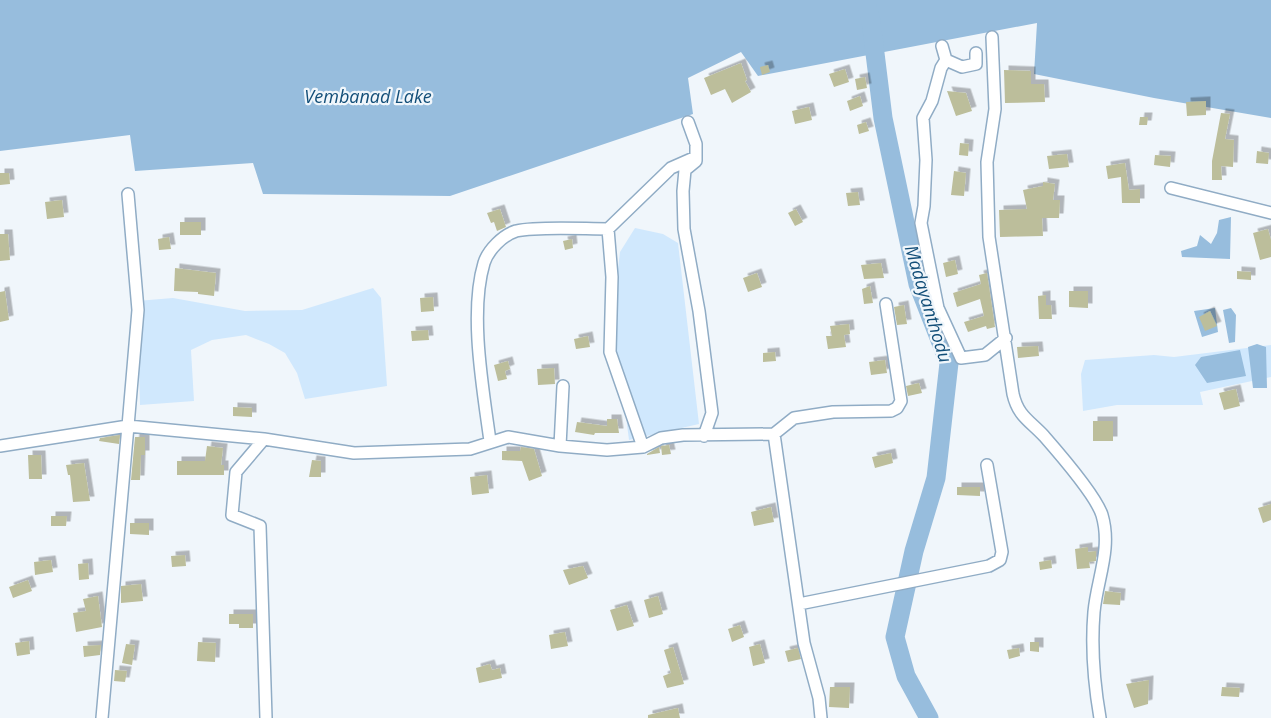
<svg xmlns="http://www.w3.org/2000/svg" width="1271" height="718" font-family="'Open Sans',sans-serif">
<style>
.green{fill:#d0e8fd}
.water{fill:#97bddd}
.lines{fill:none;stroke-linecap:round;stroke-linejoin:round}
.river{stroke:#97bddd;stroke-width:19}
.building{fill:#bcbe9b;filter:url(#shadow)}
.street-casing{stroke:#90acc5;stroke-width:14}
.street{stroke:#fff;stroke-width:11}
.labels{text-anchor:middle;stroke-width:4.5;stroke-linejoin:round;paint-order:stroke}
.water-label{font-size:18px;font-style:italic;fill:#124e78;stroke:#f0f6fb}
</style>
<defs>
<filter id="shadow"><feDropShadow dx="4.5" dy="-4.5" stdDeviation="0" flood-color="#0004"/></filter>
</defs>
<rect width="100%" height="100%" fill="#f0f6fb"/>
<path class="green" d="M635,228L663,234L678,243L699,424L629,440L622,386L610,336L620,252Z
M373,288L381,298L387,386L305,399L297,373L285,353L269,344L246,335L212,340L191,350L194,401L140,405L137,301L173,298L245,311L302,310Z
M1271,345V377L1200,392L1203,405H1117L1083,411L1081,374L1085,360L1154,355L1174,357Z"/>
<path class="water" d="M0,0H1271V118L1154,98L1034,74L1037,23L758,76L741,52L688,78L693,114L450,196L263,194L253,163L135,171L130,135L0,151Z
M1231,217L1230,259L1182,257L1181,251L1197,246L1200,235L1211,244L1217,233L1219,220Z
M1215,308L1218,332L1202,337L1194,311Z
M1231,308L1236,315L1235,342L1229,343L1223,310Z
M1257,344L1266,347L1267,388H1253L1248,347Z
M1240,350L1246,376L1207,383L1195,365L1201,357Z"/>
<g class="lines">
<path class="river" d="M865,0L871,21L883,118L918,284L949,363L936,478L914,551L895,637L906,676L929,718"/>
</g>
<path class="building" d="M741,63L747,80L745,81L751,92L732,103L725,89L711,95L704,78Z
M768,65L770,72L762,75L760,67Z
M845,69L849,82L834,87L829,74Z
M1004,70L1031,71V84H1044L1045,102L1005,103Z
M865,77L867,88L857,90L855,79Z
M947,91L966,93L972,111L956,116Z
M860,96L863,106L850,111L847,101Z
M1206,101V115L1187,116L1186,102Z
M809,107L812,120L795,124L792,111Z
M1221,113L1230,114L1225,139L1234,140L1233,167L1221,166L1222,180H1212V161Z
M1140,117H1148L1147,125H1139Z
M866,122L869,131L859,134L857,125Z
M960,143L969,144L968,156L959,155Z
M1257,151L1269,153L1268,164L1256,163Z
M1067,154L1069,167L1049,169L1047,156Z
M1155,155L1171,156L1170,167L1154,165Z
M1125,163L1129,190L1140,189V203H1122L1121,177L1108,179L1106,166Z
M954,171L966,173L964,196L951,195Z
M0,173H9L10,184L0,185Z
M1043,182L1055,184L1053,200H1060L1059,218H1042L1043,236L1000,237L999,210L1027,209L1023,190L1043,186Z
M858,192L860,205L848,206L846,193Z
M62,200L64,217L47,219L45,202Z
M500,209L506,227L497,231L494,222L491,223L487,213Z
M796,209L803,222L795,226L788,213Z
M180,222H201V235H180Z
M1268,229L1271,240V257L1260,260L1253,233Z
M0,234H8L10,260L0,261Z
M169,237L171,249L159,250L158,239Z
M572,239L573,248L565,250L563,241Z
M955,260L958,274L946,277L943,263Z
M881,263L884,278L864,279L861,265Z
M175,268L216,273L214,296L198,294V292L174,291Z
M1237,271L1251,272V280L1237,279Z
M757,273L762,287L748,292L743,278Z
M987,273L995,327L987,329L986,326L968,332L964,322L984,316L980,299L957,307L953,293L981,284L979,275Z
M870,286L873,303L864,304L862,289Z
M5,291L9,320L0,322V292Z
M1069,291H1088V308L1069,307Z
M1046,295V305H1051L1052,319H1039L1038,296Z
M433,297L434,311L421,312L420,298Z
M904,305L907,324L897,325L894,307Z
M1210,311L1217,326L1205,331L1199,317Z
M849,324L850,334L844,335L846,347L828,349L826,336H832L830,326Z
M428,330L429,340L412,341L411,331Z
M588,336L590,347L576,349L574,339Z
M1038,346L1039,356L1018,358L1017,347Z
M775,352L776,361L763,362V353Z
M885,360L887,373L871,375L869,362Z
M508,361L510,369L505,371L507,379L498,381L494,365Z
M554,368L555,384L538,385L537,369Z
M919,383L922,393L908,396L906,386Z
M1236,389L1240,406L1224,410L1219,393Z
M233,407L252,408V417L233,416Z
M607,419H617L619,433H595L594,435L575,432L577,422L607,426Z
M1093,421H1113V441H1093Z
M120,435L119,444L99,441L100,438Z
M135,437H145V455H141L140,480H131Z
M669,445L671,454L662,455L661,446Z
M207,446L223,448L221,465H224V475H177V461H205Z
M521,447L534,449L542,476L529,481L522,461L502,460V451H520Z
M659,447L660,453L647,455V454Z
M891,453L893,463L875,468L872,457Z
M28,455H41L42,479H29Z
M312,460L321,461V477H309Z
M84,463L90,501L73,502L70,475H68L66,465Z
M487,475L489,493L472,495L470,477Z
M957,487H980V496L957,495Z
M1271,504V520L1263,523L1258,508Z
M771,507L774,522L754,526L751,512Z
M51,516H67L66,526H51Z
M130,523H149V535L130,534Z
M1088,547V552L1096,551V561L1089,562L1090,568L1077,569L1075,549Z
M185,555L186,566L172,567L171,556Z
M51,560L53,572L35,575L34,562Z
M1051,560L1052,568L1040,570L1039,562Z
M88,563L89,579L79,580L78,564Z
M583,566L588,578L569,585L563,570Z
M28,580L32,591L13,598L9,587Z
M141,584L143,601L121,603V586Z
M1105,591L1121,593L1120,605L1103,604Z
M98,596L102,627L76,632L73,613L86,611L83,599Z
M658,596L663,614L649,618L644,600Z
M627,605L634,626L617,631L610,610Z
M229,614H253V628H239V624H229Z
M740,625L744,637L732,642L728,629Z
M565,632L568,646L551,649L549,635Z
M29,641L30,654L17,656L15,643Z
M198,642L216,643L215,662L197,661Z
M1030,642H1039V652L1030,651Z
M126,644L135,645L132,665L122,663Z
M760,644L765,663L753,666L749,647Z
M101,645L100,655L84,657L83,646Z
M673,647L684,684L667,688L663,676L671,673L664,650Z
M798,648L801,659L788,662L785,651Z
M1019,648L1020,656L1009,659L1007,650Z
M490,664L492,670L500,668L502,678L479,683L476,668Z
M115,670L127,671L125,682L114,681Z
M1149,680L1148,704L1134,708L1126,684Z
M830,687H850L849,708L829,707Z
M1222,687L1240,688L1239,697L1221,696Z
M678,708L680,718H648V715Z"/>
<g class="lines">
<g class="street-casing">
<path id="street" d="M992,37L995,109L987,162L989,237L1013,394C1018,416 1029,420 1044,436C1058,452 1096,496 1102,515C1112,549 1097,579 1094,612C1091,647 1094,683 1100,718
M942,46L946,60L941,68L932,101L923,118L926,160L924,206L921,223L938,308L961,358L985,355L1006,338
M946,60L962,67L976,64V53
M688,122L696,144V161L685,170L683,191L684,229L699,311L712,413L704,436
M1171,188L1271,213
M608,229L612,277L610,352L643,447
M774,434L794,418L833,412L891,411L897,408L901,401L886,304
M264,439L236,472L232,515L260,526L266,718
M490,441C483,389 469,313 484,263C488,250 503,235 516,231C539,226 583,229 608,229L671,168L696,157
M0,446L128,426L138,310L128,194
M560,446L563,386
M799,604L989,566L1000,560L1002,552L987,465
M102,718L128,426L264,439L354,453L470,449L508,437L560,446L607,450L643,447L661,438L683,435L774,434L804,643L819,698L821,718"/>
</g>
<use href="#street" class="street"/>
</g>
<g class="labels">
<g class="water-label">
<text x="368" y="103">Vembanad Lake</text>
<text transform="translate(928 304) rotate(73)" y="6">Madayanthodu</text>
</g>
</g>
</svg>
